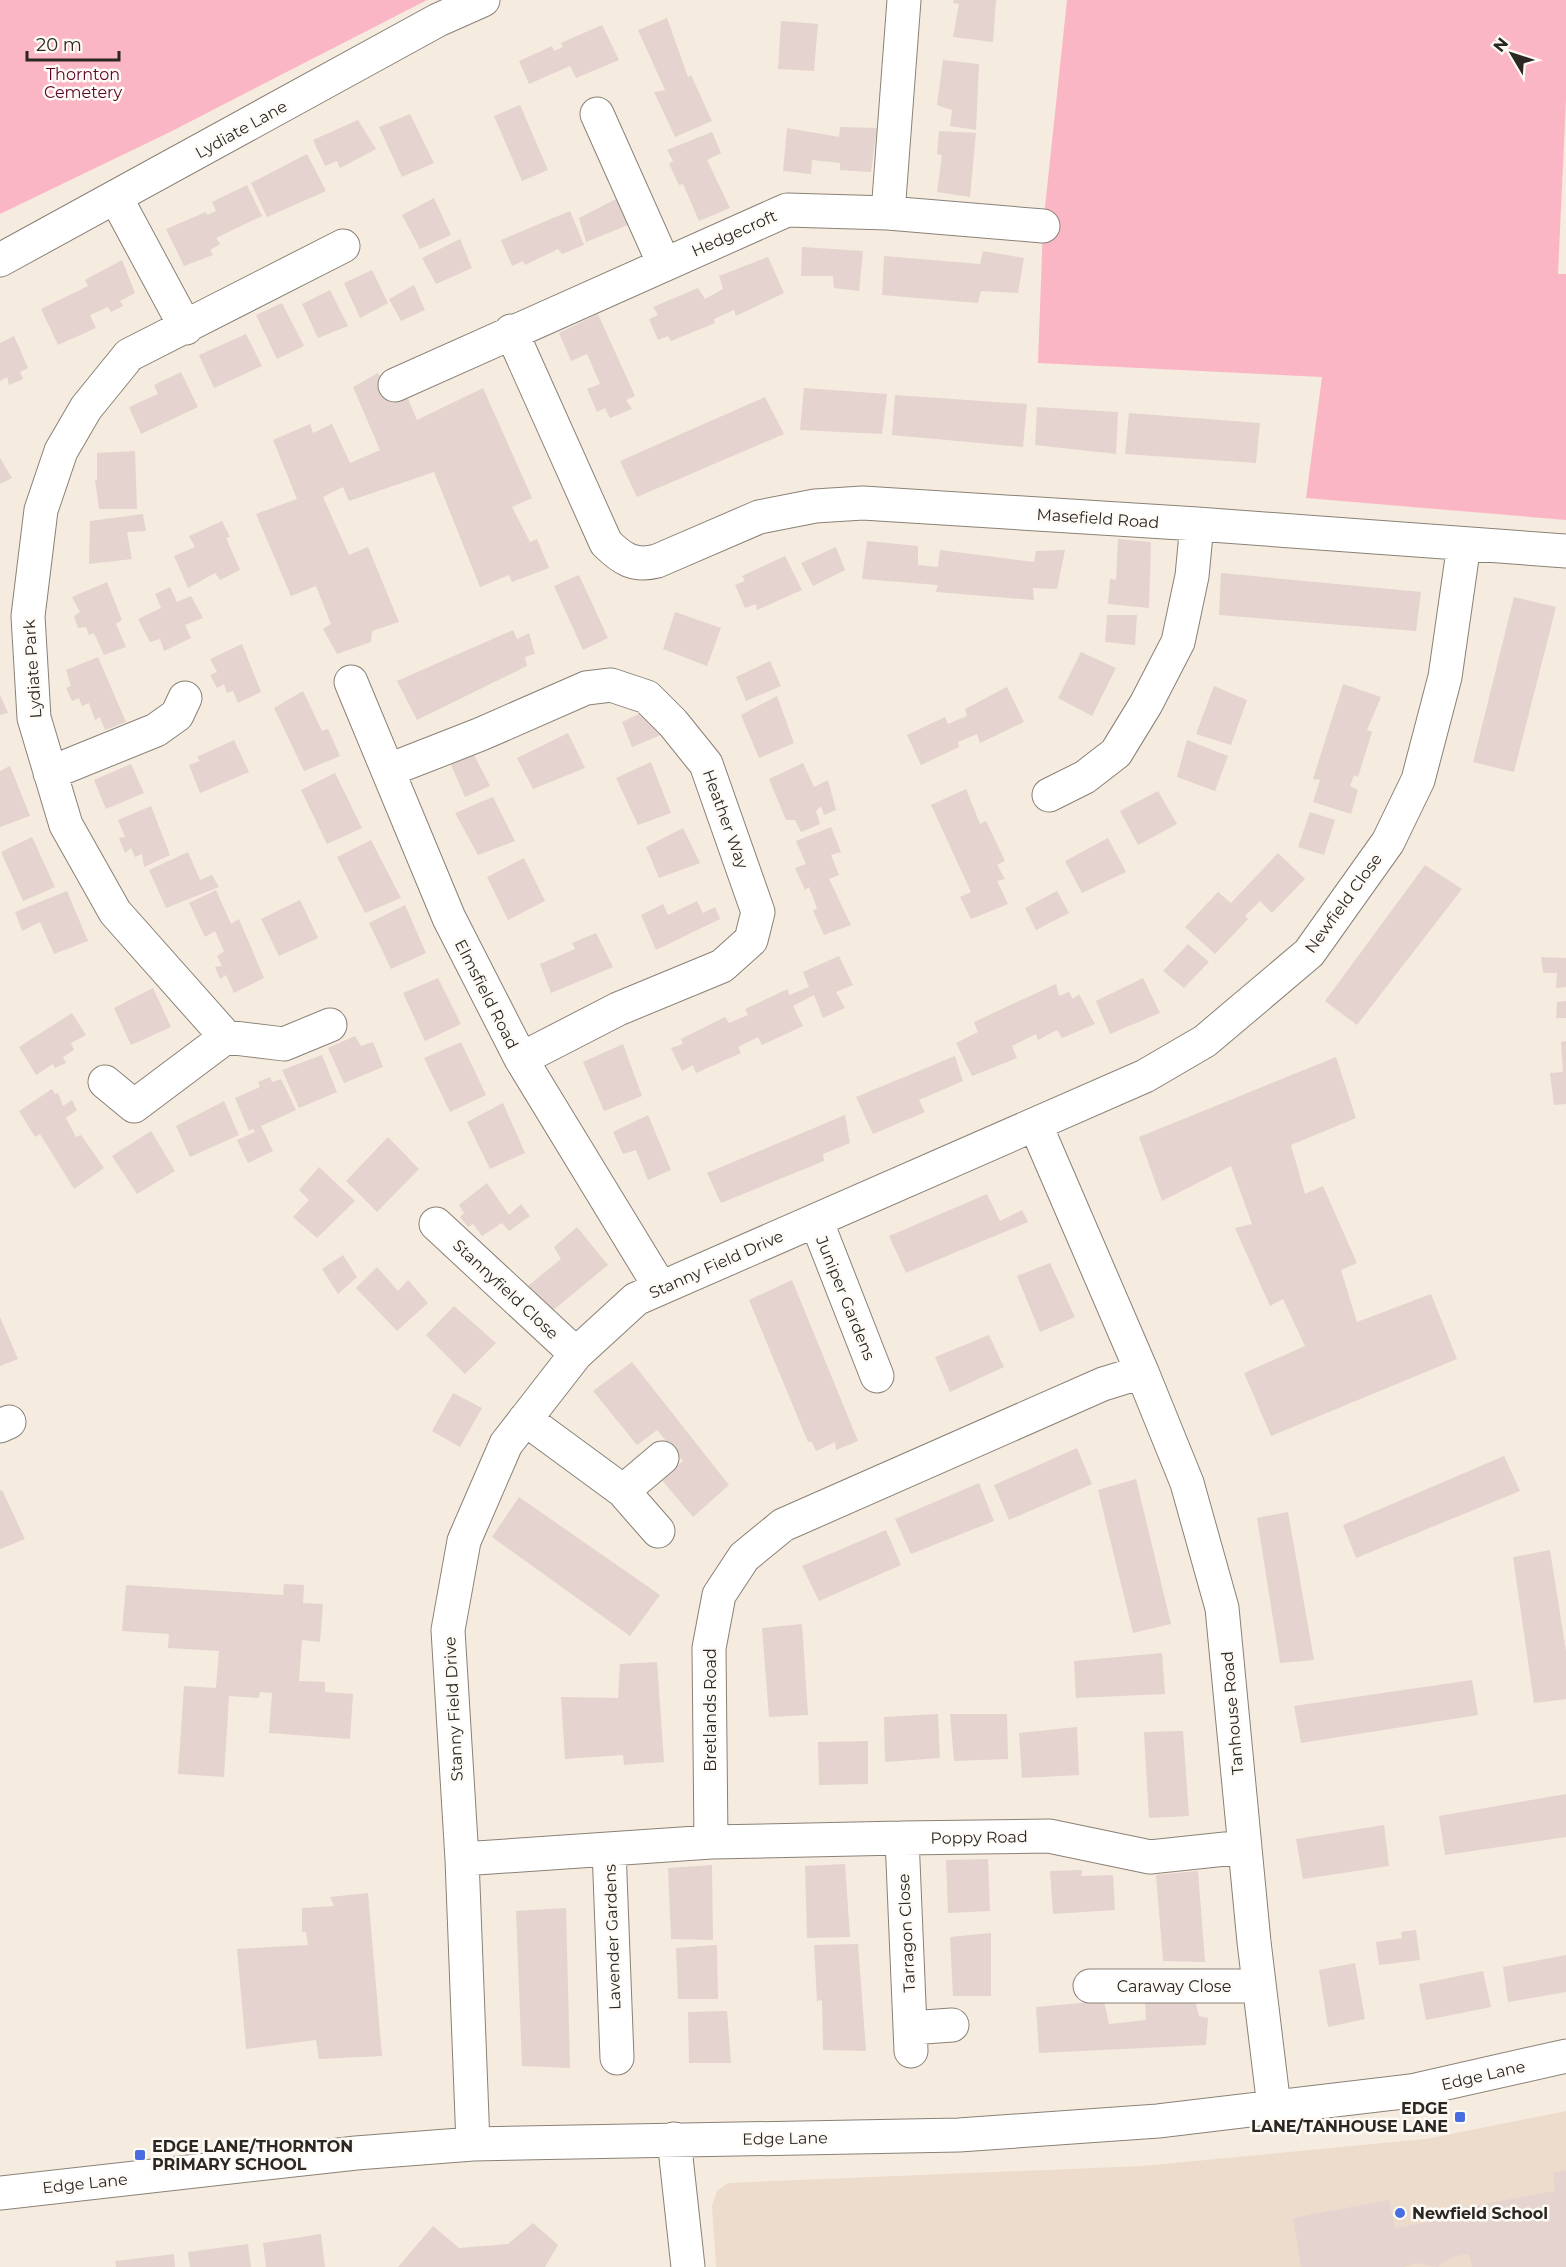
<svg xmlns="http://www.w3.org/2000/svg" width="1566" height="2267" font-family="Montserrat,sans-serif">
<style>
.built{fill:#eddccc}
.green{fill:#fbb6c6}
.building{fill:#e4d3cf}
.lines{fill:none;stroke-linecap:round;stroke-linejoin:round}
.minor-casing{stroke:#8a8176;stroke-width:35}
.major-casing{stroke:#8a8176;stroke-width:35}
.minor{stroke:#fff;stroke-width:33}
.major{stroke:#fff;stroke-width:33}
.poi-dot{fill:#476de0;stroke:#fefaf5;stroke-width:2}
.labels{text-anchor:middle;stroke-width:5;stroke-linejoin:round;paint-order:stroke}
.park-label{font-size:16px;fill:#5d0329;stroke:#fefaf5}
.street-label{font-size:16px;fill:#2b2722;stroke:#fefaf5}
.poi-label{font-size:16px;font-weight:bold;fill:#2b2722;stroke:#fefaf5;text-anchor:start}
</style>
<rect width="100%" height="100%" fill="#f6ebdf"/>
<path class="built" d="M1566,2111V2267H716L712,2206L717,2191L728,2183L1142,2166L1426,2139Z"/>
<path class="green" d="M0,0H427L170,132L0,214Z
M1067,0H1566V100L1558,274H1566V520L1306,498L1322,377L1038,363L1043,226Z"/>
<path class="building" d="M954,0H996L993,42L953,37L959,4L953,3Z
M667,18L688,77L691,75L712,121L675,137L654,92L665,90L638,30Z
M781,21L818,24L814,71L778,69Z
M602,25L619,60L576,78L570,66L529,84L519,61L552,46L554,51L563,47L561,43Z
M943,60L979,64L976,130L950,126L952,110L937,105Z
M520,105L548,170L522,181L494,116Z
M410,114L434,163L402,177L379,127Z
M358,120L376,149L340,168L337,161L325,166L313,140Z
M840,127L877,128L871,172L840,170V163L812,160L811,174L783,171L787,128L839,137Z
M939,131L976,133L970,197L937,192L942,155L937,154Z
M712,132L721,153L707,160L730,208L699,221L683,184L679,185L669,164L673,161L667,150Z
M307,154L326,191L267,217L251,183Z
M247,185L262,216L216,238L220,244L210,250L213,255L184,266L166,229L206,212L207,215L216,211L212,202Z
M434,198L451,235L420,249L402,215Z
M618,198L628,225L586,242L579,218Z
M570,211L584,245L562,254L558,249L525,265L523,261L512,266L501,240Z
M460,239L472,268L436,284L422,258Z
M802,247L863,251L859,291L834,288L833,276H801Z
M983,251L1024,258L1018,293L981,291L978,303L882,295L884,256L980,264Z
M768,257L784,293L736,316L734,310L714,319L715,323L671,341L668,336L658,340L649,319L658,315L653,307L698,288L705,299L723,289L719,276Z
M122,260L135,293L120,301L123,306L111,312L108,307L90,315L96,328L58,345L41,309L88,286L85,280Z
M372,270L388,303L360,318L344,283Z
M414,285L425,310L401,321L389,299Z
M330,290L348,326L318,338L302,304Z
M282,303L304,346L277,359L256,315Z
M598,314L635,396L626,400L632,409L610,418L605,408L597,412L587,389L600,384L587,354L571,361L559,333Z
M246,334L262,366L214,388L199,355Z
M14,336L28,368L20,372L23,379L9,385L7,377L0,381V343Z
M181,372L198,407L141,434L129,407L158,394L154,385Z
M378,373L391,402L406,394L417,420L483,388L532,498L512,507L530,542L537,539L549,568L512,582L509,575L480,587L434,472L349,501L343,487L323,497L349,555L368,547L399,622L372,631L371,642L337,654L323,629L331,624L316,586L291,596L256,514L297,499L273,440L310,424L313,433L332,424L350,463L380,450L353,387Z
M804,388L887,394L882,434L800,430Z
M895,395L1027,404L1023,447L892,435Z
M765,397L784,434L637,497L620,461Z
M1037,407L1118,412L1116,454L1035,445Z
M1129,413L1260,423L1256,463L1125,454Z
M135,451L137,509H99L95,480H97V453Z
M0,458L12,478L0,484Z
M143,514L146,531L127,532L132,559L89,564L90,521Z
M222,521L230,537L226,538L240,570L220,580L215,573L188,588L174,556L195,547L189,536Z
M1118,539L1151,542L1149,608L1108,604L1110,579L1116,580Z
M867,541L918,546V565L938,567L940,550L1034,562L1036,551L1065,550L1057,589L1033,588L1034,600L936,592L938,585L862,579Z
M836,547L845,570L813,586L801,563Z
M785,556L802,590L757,610L756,604L745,608L735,585L745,581L742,576Z
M1221,573L1421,592L1416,631L1219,615Z
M579,575L608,638L583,650L554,586Z
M107,582L122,620L116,624L126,647L104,655L94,633L89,635L86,627L78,628L74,616L80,612L72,597Z
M170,587L177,602L191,596L203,618L185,625L191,638L164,651L160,639L150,642L138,619L161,608L155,594Z
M1514,597L1556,607L1514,772L1473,762Z
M675,612L721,628L707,666L663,649Z
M1107,615H1137L1135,645L1105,642Z
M513,630L517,639L529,633L535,654L525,657L527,666L417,720L397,681Z
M242,644L261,692L238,703L233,691L227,693L224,684L217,688L210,675L217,672L210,659Z
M1081,652L1116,668L1092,716L1058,698Z
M98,657L126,722L105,730L100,717L95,720L89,703L82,706L79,698L72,701L66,688L71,686L66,670Z
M770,661L781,686L746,701L736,677Z
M1343,684L1381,697L1367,730L1372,732L1358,777L1354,775L1350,786L1358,790L1351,814L1313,802L1320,780L1313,779Z
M1214,686L1247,700L1231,745L1196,734Z
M1007,687L1024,722L980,743L977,734L958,742L959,747L921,765L907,735L945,717L948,724L967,716L965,709Z
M303,691L322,731L328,729L340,756L304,771L274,708Z
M0,695L8,713L0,715Z
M777,696L794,743L759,758L741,715Z
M647,710L661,735L632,747L622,722Z
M568,733L585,768L533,789L517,758Z
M234,740L249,772L200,793L189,765L200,761L197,757Z
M1187,740L1228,756L1215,791L1177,777Z
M473,753L490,786L465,797L451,765Z
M651,762L671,813L638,825L616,778Z
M803,763L814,787L828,780L836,810L824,815L821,806L816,811L820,824L801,832L795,820H786L769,779Z
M131,764L144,793L106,809L94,780Z
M10,766L30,816L0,827V771Z
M335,773L362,828L327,844L301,790Z
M966,789L980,824L986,821L1005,861L997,865L1005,879L997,881L1008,904L971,919L960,897L971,892L931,805Z
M1158,791L1177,824L1138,845L1120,811Z
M493,797L515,841L478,855L455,813Z
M151,806L170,855L144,867L142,854L135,857L131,848L125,853L119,838L125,837L118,820Z
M1310,812L1335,820L1324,855L1298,847Z
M831,827L841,852L831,855L839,875L829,879L851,925L824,935L813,911L817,908L809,887L805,890L795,868L806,864L796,841Z
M683,828L700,863L659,878L646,847Z
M32,837L55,887L23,901L1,852Z
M1108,838L1126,872L1082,893L1065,861Z
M371,840L401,898L365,913L337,857Z
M188,852L200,880L212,875L219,887L166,908L149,870Z
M1278,853L1305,879L1272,913L1260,901L1245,916L1248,919L1215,954L1185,927L1218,892L1231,903Z
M524,858L545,901L508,920L487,877Z
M1425,865L1462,889L1357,1025L1325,1001Z
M216,890L231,924L239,919L264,978L234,993L226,975L220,979L215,967L222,966L217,956L224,951L215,931L205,937L189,903Z
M67,891L88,941L54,954L40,922L22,931L15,912Z
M1057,891L1069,913L1036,930L1025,908Z
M300,900L318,938L279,956L261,919Z
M697,901L703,913L715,907L720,919L656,950L641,915L663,904L668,915Z
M405,905L426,953L391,969L369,923Z
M596,933L613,967L551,993L540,964L575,949L572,943Z
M1188,944L1209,962L1184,988L1163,971Z
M839,956L853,985L836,992L845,1008L823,1018L814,995L793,1006L803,1026L762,1045L758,1037L738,1047L741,1053L696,1073L693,1065L682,1071L671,1048L683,1044L681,1039L725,1017L729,1023L748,1015L745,1009L788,989L789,995L809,987L803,972Z
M1541,957L1566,958V987L1556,988L1557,973H1543Z
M438,978L461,1024L425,1041L403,993Z
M1143,978L1160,1013L1110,1034L1096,1001Z
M1056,984L1059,996L1069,992L1073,999L1079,994L1095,1024L1062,1038L1057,1030L1038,1040L1036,1034L1012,1046L1017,1058L972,1076L956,1043L978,1032L974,1022Z
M153,988L171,1027L131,1045L114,1008Z
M1566,1001V1018H1556L1557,1002Z
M72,1013L86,1035L71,1043L74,1050L63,1057L66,1063L55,1068L53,1064L36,1075L19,1047Z
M355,1036L361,1046L373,1042L383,1067L344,1083L328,1048Z
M1566,1041V1104L1554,1105L1550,1073L1563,1072L1561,1042Z
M461,1042L486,1095L450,1112L424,1058Z
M623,1044L642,1096L604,1111L583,1062Z
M322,1055L337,1092L299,1108L282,1070Z
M955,1056L963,1081L919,1100L925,1112L873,1134L856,1097Z
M1336,1057L1356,1118L1291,1145L1305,1194L1323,1186L1357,1263L1341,1270L1357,1322L1431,1294L1457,1359L1271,1436L1244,1373L1305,1346L1283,1299L1270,1306L1235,1228L1252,1224L1231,1166L1162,1201L1139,1137Z
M270,1077L272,1082L281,1079L296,1110L261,1126L273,1151L248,1163L237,1140L255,1132L253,1129L249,1131L235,1098L260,1087L258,1082Z
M52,1089L55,1094L58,1093L63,1106L72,1100L77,1110L66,1118L76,1137L81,1135L104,1168L74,1189L40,1134L35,1137L19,1111Z
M224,1101L239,1135L190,1157L176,1126Z
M503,1103L525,1153L490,1169L467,1122Z
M648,1115L671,1170L648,1180L636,1150L623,1154L613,1132Z
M845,1115L850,1143L823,1154L824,1161L721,1203L707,1173Z
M151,1131L175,1171L137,1194L112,1156Z
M388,1137L419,1169L377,1212L346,1181Z
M319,1167L355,1201L317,1238L293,1217L309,1200L299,1190Z
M487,1183L509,1215L521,1204L530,1216L509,1231L502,1223L482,1236L473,1224L468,1227L460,1217L464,1213L459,1205Z
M987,1194L1000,1221L1022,1210L1028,1222L906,1273L889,1236Z
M577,1227L608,1265L551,1312L528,1286L561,1259L554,1247Z
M343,1255L357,1277L338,1294L322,1269Z
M1050,1263L1075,1317L1040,1332L1017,1276Z
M377,1267L398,1291L408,1280L428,1303L397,1331L356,1288Z
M792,1280L858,1441L836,1450L835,1442L816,1451L812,1442H808L749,1300Z
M454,1306L496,1343L465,1374L426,1335Z
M0,1317L18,1359L0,1366Z
M989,1335L1004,1367L950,1392L935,1357Z
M632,1362L729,1485L693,1517L661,1479L683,1461L657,1430L637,1445L593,1391Z
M453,1393L482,1408L460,1447L432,1431Z
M1077,1448L1092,1484L1009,1520L994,1485Z
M1504,1456L1520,1491L1356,1558L1343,1525Z
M1136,1479L1171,1624L1133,1633L1098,1490Z
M979,1483L994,1521L911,1554L895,1519Z
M2,1490L25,1539L0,1549V1491Z
M519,1497L660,1595L630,1636L492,1537Z
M1288,1512L1314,1660L1280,1663L1257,1518Z
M886,1530L901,1565L819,1601L802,1566Z
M1550,1550L1566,1651V1699L1534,1703L1513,1557Z
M284,1584L304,1585L303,1603L323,1604L320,1642L302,1640L299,1681L325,1682V1692L353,1694L350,1739L269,1733L272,1693L260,1692L259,1698L229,1696L224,1777L178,1774L184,1686L216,1688L219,1651L168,1648L169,1634L122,1631L126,1585L283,1595Z
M802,1624L808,1715L769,1717L762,1628Z
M1162,1653L1165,1694L1076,1698L1074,1661Z
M657,1662L664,1762L624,1765L623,1755L565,1759L561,1697L618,1698L620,1664Z
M1472,1680L1478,1715L1301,1743L1294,1706Z
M938,1714L940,1758L885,1762L884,1717Z
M950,1714H1007L1008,1759L954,1761Z
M1077,1727L1079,1775L1022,1778L1019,1733Z
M1183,1731L1189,1816L1149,1818L1144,1732Z
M868,1741V1784L819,1785L818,1742Z
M1566,1794V1837L1445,1855L1439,1816Z
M1384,1825L1389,1866L1303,1879L1296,1839Z
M988,1859L990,1911L948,1913L946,1860Z
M845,1864L850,1937L807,1938L805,1866Z
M712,1865L713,1940L671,1939L668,1868Z
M1082,1870L1081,1876L1113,1875L1115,1910L1053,1914L1050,1871Z
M1198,1871L1205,1962L1163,1961L1156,1875Z
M368,1893L382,2056L319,2059L316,2040L246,2049L237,1949L308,1945L306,1932H302V1908L334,1906L330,1897Z
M566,1908L570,2068L522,2066L516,1911Z
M1416,1930L1420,1960L1379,1965L1376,1942L1402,1938L1401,1932Z
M991,1933V1996H953L950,1937Z
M858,1944L866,2051L823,2050L822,2000L817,2001L814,1945Z
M717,1945L718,1999H678L676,1948Z
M1566,1955V1992L1508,2002L1503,1967Z
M1355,1963L1365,2019L1328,2027L1319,1970Z
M1483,1971L1491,2007L1426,2020L1419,1984Z
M1194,1996L1199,2016L1208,2018L1206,2045L1039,2053L1036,2007L1104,2001L1109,2024L1146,2020L1145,2001Z
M727,2011L731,2063H689L688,2012Z
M1566,2170V2267H1472L1469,2254L1452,2257L1437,2267L1417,2263L1403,2267H1301L1293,2218L1389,2200L1395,2228L1463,2216L1462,2208L1555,2191L1553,2173Z
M533,2223L558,2245L545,2267H398L433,2226L459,2248L508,2244Z
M321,2234L325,2267H266L263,2243Z
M248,2244L251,2267H190L188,2252Z
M174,2254L175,2267H116L115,2261Z"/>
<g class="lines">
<g class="minor-casing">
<path id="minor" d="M597,114L664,264
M116,198L186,328
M888,213L904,0
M511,331L606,543C622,559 634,567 657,561L759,517L815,506L863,503L1197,524L1566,551
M395,385L787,210L888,213L1043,226
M351,682L449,918L521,1059L660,1287
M389,770L481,734L586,688L611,685L647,697L673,723L706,764L758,912L751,940L722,966L618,1009L521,1059
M50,773L156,730L177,715L185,698
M1049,795L1085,777L1116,753L1146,704L1178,642L1192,576L1197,524
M226,1037L284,1044L330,1025
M105,1082L134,1106L226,1037L115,912L66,825L34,718L28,616L41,510L61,451L86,408L129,355L343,246
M1036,1126L1142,1372
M816,1220L877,1376
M436,1224L576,1354
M525,1419L623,1491L658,1531
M0,1426L9,1422
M623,1491L662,1458
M902,1838L911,2051
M711,1842L709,1648L719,1595L744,1557L783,1525L1103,1384L1142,1372L1187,1483L1222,1608L1254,1942L1274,2107
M609,1849L617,2058
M462,1859L711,1842L902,1838L1049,1836L1150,1857L1244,1847
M1090,1986H1258
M910,2028L952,2025
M674,2139L688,2267
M473,2144L462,1859L448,1630L464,1541L506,1444L576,1354L636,1299L1145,1076L1205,1041L1309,953L1388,842L1418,780L1445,677L1464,544
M0,2193L356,2153L473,2144L959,2135L1158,2121L1411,2091L1566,2056"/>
</g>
<g class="major-casing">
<path id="major" d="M0,260L438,20L483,0"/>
</g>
<use href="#minor" class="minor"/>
<use href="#major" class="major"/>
</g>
<g class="poi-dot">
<rect x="1454" y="2111" width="12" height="12" rx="3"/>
<rect x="134" y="2149" width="12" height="12" rx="3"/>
<circle cx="1400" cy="2213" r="6"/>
</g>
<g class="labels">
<g class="park-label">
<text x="83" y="80">Thornton<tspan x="83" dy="18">Cemetery</tspan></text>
</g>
<g class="street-label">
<text transform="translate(241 129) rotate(-29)" y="6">Lydiate Lane</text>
<text transform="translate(734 233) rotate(-24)" y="6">Hedgecroft</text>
<text transform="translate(1098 518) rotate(4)" y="6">Masefield Road</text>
<text transform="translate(32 669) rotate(-94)" y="6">Lydiate Park</text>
<text transform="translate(726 819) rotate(70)" y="6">Heather Way</text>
<text transform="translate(1343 903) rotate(-54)" y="6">Newfield Close</text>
<text transform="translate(487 994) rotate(63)" y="6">Elmsfield Road</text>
<text transform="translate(716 1264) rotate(-24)" y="6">Stanny Field Drive</text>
<text transform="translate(506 1289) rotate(43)" y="6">Stannyfield Close</text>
<text transform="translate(846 1298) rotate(68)" y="6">Juniper Gardens</text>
<text transform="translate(453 1709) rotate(-93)" y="6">Stanny Field Drive</text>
<text transform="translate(710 1710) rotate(-90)" y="6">Bretlands Road</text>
<text transform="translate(1232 1713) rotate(-95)" y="6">Tanhouse Road</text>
<text transform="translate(979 1837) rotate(-1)" y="6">Poppy Road</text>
<text transform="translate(906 1933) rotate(-93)" y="6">Tarragon Close</text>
<text transform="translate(612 1937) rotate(-92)" y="6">Lavender Gardens</text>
<text x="1174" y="1992">Caraway Close</text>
<text transform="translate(1483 2075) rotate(-13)" y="6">Edge Lane</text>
<text transform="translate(785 2138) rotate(-1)" y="6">Edge Lane</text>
<text transform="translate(85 2183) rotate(-6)" y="6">Edge Lane</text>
</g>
<g class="poi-label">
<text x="1448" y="2114" text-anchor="end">EDGE<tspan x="1448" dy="18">LANE/TANHOUSE LANE</tspan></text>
<text x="152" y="2152">EDGE LANE/THORNTON<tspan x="152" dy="18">PRIMARY SCHOOL</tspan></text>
<text x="1412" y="2219">Newfield School</text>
</g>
</g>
<g transform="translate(1512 54) rotate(309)" stroke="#fefaf5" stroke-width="4.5" paint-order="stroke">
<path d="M0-4.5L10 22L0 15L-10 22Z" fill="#2b2722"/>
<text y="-9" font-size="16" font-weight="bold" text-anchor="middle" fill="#2b2722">N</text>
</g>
<path d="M27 51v9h92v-9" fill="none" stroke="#2b2722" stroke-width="3"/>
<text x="36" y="51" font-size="18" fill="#2b2722" stroke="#fefaf5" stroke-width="4.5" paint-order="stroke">20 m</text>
</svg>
